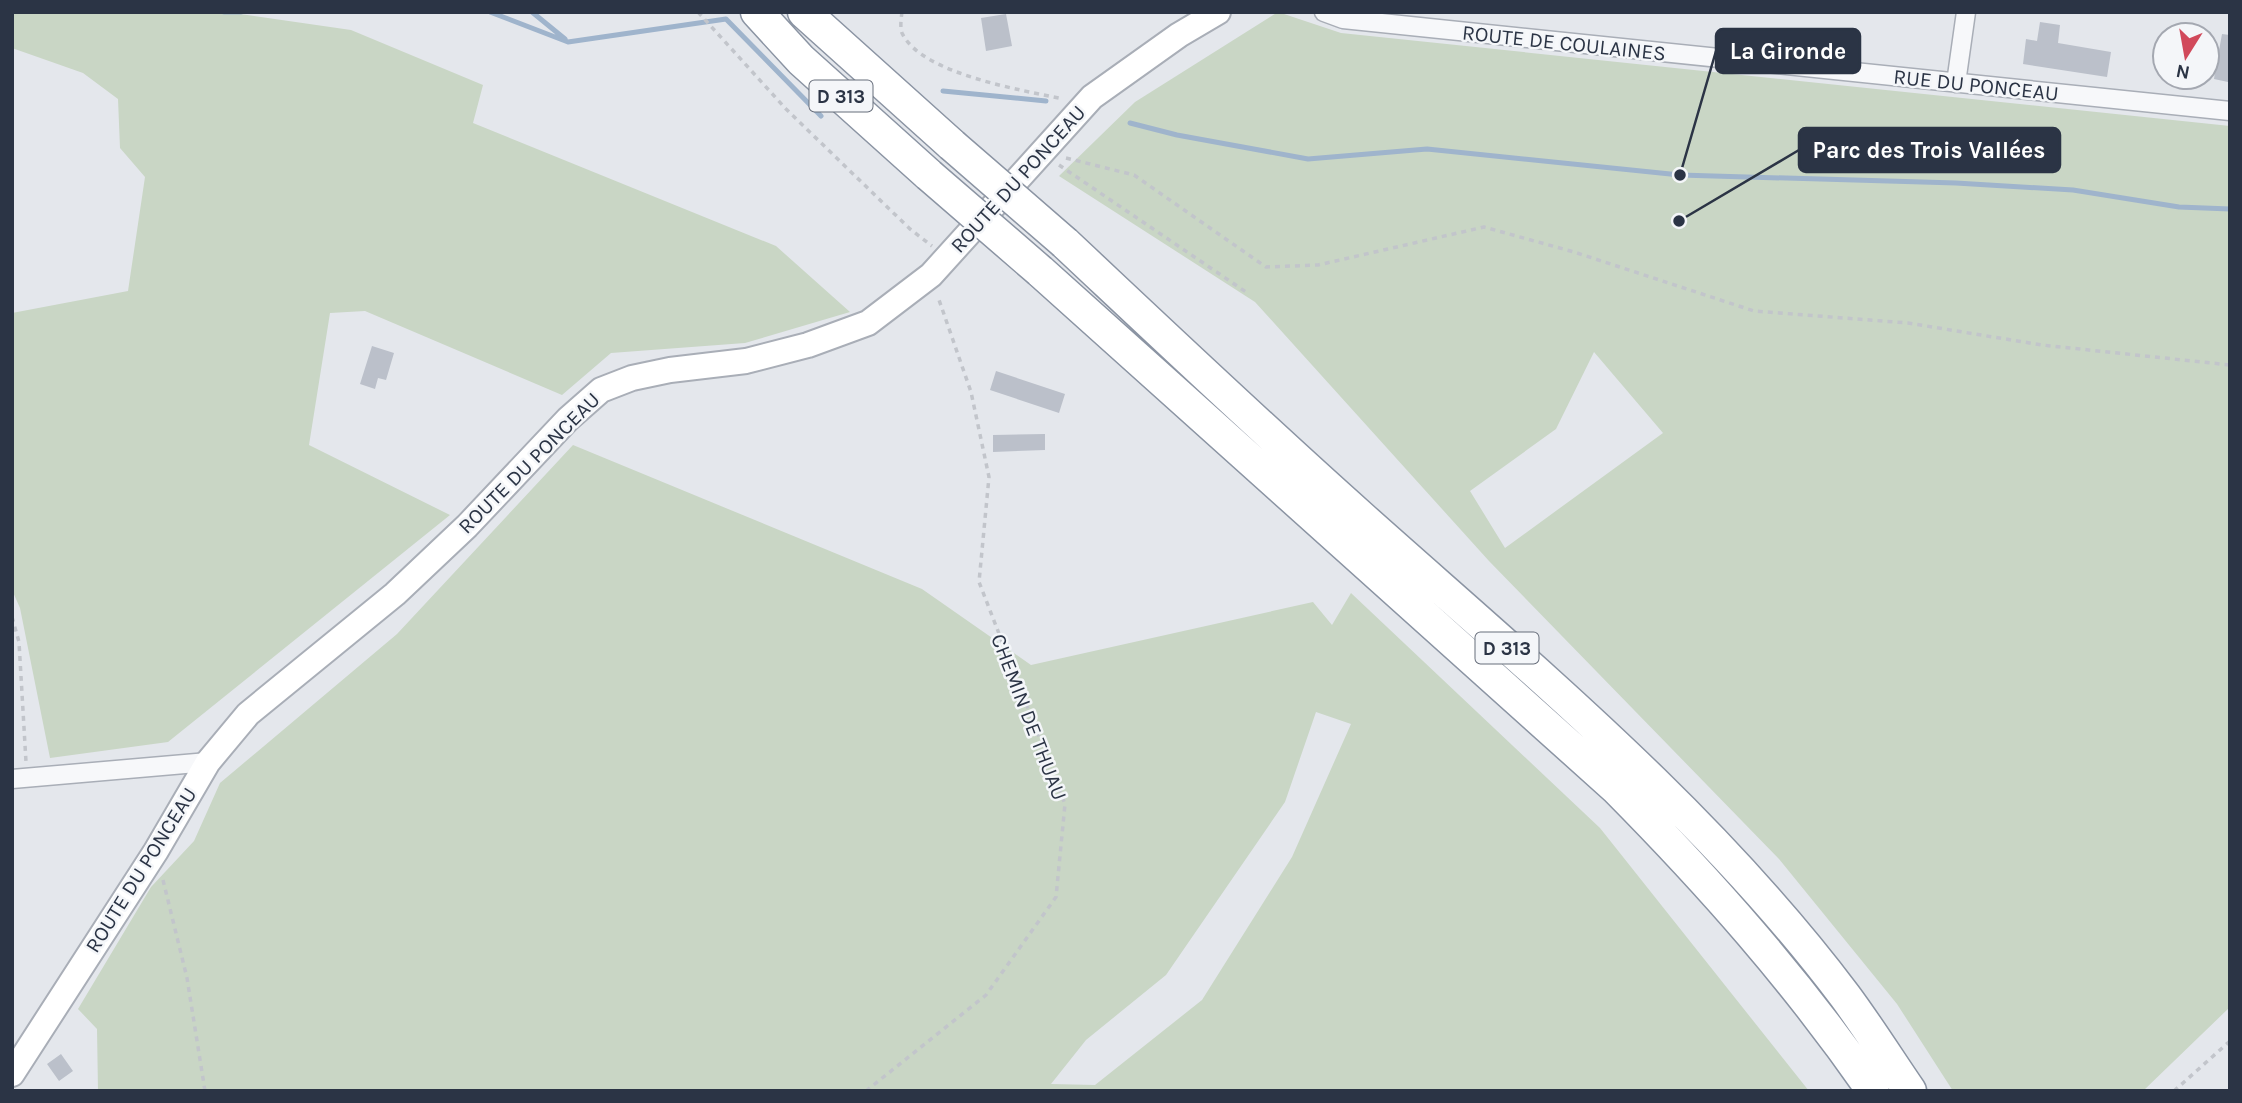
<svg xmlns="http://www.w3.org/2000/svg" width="2242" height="1103" font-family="Karla,sans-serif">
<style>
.green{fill:#c9d6c5;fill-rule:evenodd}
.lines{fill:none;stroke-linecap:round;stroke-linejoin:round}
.stream{stroke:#9fb4cc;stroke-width:5}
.building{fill:#bbc0ca}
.street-casing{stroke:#a9aeb7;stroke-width:21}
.secondary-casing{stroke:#a9aeb7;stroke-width:28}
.highway-casing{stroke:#8b94a3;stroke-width:35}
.path{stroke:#c2c5cb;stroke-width:3.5;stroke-dasharray:5 5;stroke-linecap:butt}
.street{stroke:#f7f8fa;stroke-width:18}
.secondary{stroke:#fff;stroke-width:24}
.highway{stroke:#fff;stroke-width:32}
.highway-bridge-casing{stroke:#8b94a3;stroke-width:35;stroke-linecap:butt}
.highway-bridge{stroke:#fff;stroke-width:32}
.labels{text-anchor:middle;stroke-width:5;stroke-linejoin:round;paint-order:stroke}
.shield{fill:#f4f6f9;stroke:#676e7b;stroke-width:2}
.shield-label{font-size:19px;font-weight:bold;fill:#2b3445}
.street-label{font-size:21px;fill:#2b3445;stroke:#f4f6f9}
.leader{fill:none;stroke:#2b3445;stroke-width:2.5}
.callout-dot{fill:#2b3445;stroke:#f4f6f9;stroke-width:2.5}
.callout{fill:#2b3445;stroke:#2b3445;stroke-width:2.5}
.callout-label{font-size:23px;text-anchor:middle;font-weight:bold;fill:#fff}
</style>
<rect width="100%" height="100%" fill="#e4e7ec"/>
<path class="green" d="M12,12H226L351,30L483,85L473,123L776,246L850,312L745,343L611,353L562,395L365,311L330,313L309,445L450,515L168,742L50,758L20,608L12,590V313L128,291L145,177L120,148L118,99L83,73L12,48Z
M1278,12L1341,33L2230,126V1007L2143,1091H1953L1897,1004L1779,859L1489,561L1255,302L1059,176L1135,102ZM1594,352L1663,433L1505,548L1470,491L1556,429Z
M573,445L922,589L1031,665L1313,602L1332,625L1351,593L1600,828L1809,1091H98L97,1029L78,1009L151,887L194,841L220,783L397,634ZM1316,712L1351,724L1292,857L1202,1000L1095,1085L1051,1084L1086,1040L1166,975L1285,802Z"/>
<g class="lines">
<path class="stream" d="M224,12H241
M490,12L568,42L726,19L821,116
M532,12L565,39
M943,91L1046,101
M1130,123L1177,135L1308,159L1427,149L1680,175L1956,183L2073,190L2179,207L2230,209"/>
</g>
<path class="building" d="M1006,14L1012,46L986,51L981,18Z
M2040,22L2060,25L2058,43L2111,52L2107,77L2023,64L2026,39L2037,41Z
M2222,34L2230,35L2228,82L2214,79L2215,72L2207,71V54L2218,56Z
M372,346L394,353L386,380L378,378L375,389L360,384Z
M996,371L1065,394L1059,413L990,390Z
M1045,434V450L993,452V435Z
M61,1054L73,1071L59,1081L47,1064Z"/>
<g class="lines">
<g class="street-casing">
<path id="street" d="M1324,12L1343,19L2230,111
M1956,83L1966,12
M12,779L208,762"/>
</g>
<g class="secondary-casing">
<path id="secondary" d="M12,1074L156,851L208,762L248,714L395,594L467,526L568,419L601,390L632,378L670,370L746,361L808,345L868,323L931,275L1092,97L1179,35L1218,12"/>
</g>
<g class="highway-casing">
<path id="highway" d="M757,12L801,60L929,175
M804,12L952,145
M1065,243C1163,335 1261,428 1361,517C1530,668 1709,815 1845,996C1868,1027 1888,1059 1910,1091
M1040,271L1616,788C1711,884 1796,980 1873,1091"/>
</g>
<path class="path" d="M698,12L786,109L910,229L932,246
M902,12C901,19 900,28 902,33C921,74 1022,90 1063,99
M1066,158L1134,175L1266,267L1318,265L1484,227L1574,252L1754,311L1908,323L2042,345L2230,365
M1059,165L1246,292
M12,617L19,642L26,762
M163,880L187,978L205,1091
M866,1091L986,995L1056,897L1065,804L979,582L989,477L971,392L938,297
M2174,1091L2230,1041"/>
<use href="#street" class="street"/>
<use href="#secondary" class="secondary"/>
<use href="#highway" class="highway"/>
<g class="highway-bridge-casing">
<path id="highway-bridge" d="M952,145L1065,243
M929,175L1040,271"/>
</g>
<use href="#highway-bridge" class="highway-bridge"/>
</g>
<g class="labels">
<g class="shield">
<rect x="809.5" y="80.5" width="63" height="31" rx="5"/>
<rect x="1475.5" y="632.5" width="63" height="31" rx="5"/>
</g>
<g class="shield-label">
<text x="841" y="103">D 313</text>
<text x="1507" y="655">D 313</text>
</g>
<g class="street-label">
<text transform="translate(1564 43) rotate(6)" y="7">ROUTE DE COULAINES</text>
<text transform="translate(1976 85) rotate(6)" y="7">RUE DU PONCEAU</text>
<text transform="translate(1018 179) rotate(-48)" y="7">ROUTE DU PONCEAU</text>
<text transform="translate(529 463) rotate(-45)" y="7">ROUTE DU PONCEAU</text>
<text transform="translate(1029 717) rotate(69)" y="7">CHEMIN DE THUAU</text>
<text transform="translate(141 870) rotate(-58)" y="7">ROUTE DU PONCEAU</text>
</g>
</g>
<path class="leader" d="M1680 175L1716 51M1679 221L1799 150"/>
<g class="callout-dot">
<circle cx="1680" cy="175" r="7"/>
<circle cx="1679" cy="221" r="7"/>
</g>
<g class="callout">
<rect x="1716" y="29" width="144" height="44" rx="7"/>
<rect x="1799" y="128" width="261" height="44" rx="7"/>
</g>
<g class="callout-label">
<text x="1788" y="59">La Gironde</text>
<text x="1929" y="158">Parc des Trois Vallées</text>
</g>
<rect width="2242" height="1103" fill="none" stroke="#2b3445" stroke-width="28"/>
<g transform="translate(2186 56) rotate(191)"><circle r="33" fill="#f4f6f9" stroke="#a4a8b1" stroke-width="2"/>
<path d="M0-5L12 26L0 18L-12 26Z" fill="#d1495b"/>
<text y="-10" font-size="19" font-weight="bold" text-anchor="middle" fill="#2b3445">N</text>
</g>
</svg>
